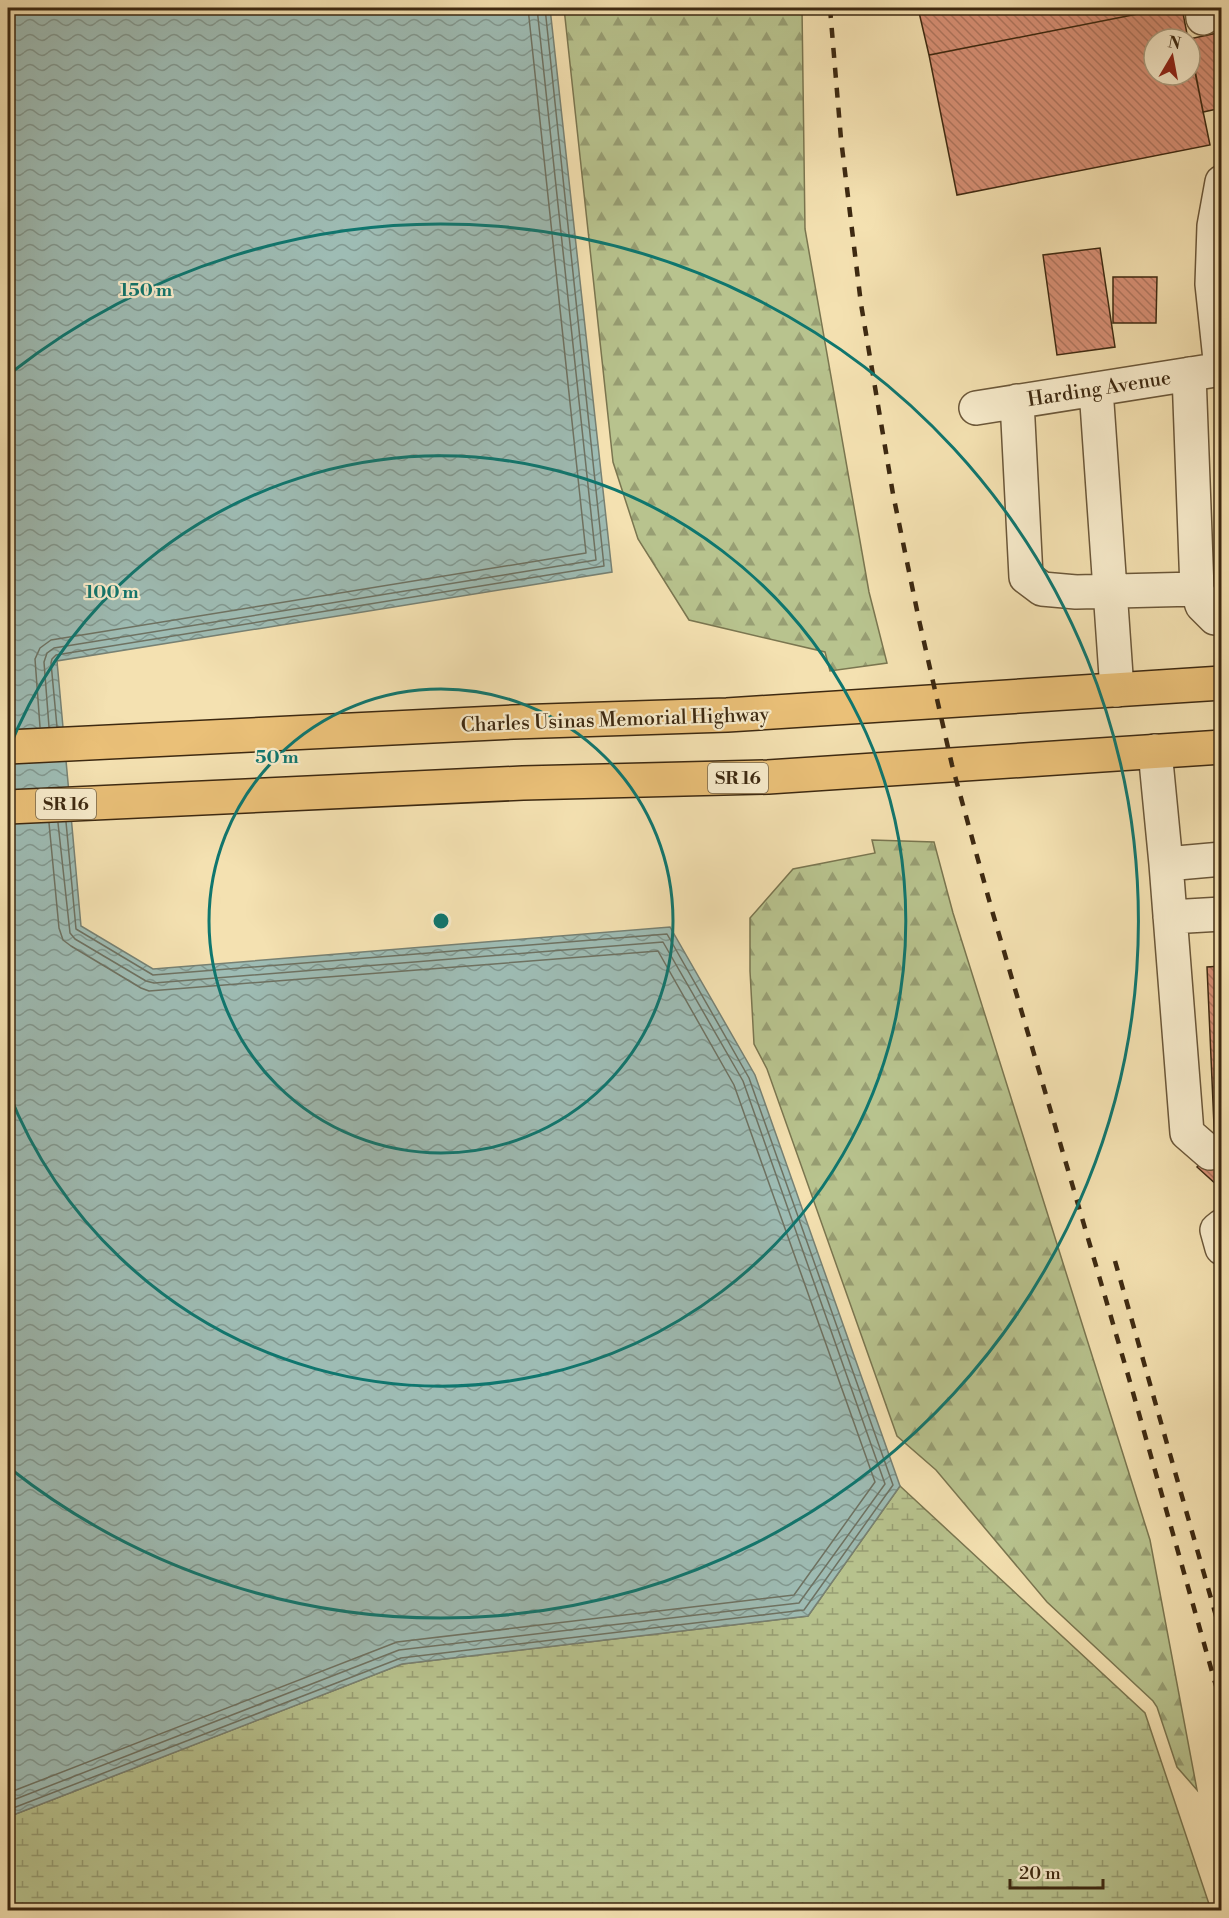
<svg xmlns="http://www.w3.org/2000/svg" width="1229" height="1918" font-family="'Libre Bodoni',serif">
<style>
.forest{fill:url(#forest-firs);stroke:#7a7650;stroke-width:1.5}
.wetland{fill:url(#wetland-marsh);stroke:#7a7650;stroke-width:1.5}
.water{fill:url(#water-waves);stroke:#778173;stroke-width:1.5}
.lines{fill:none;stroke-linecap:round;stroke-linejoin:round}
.shore{stroke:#6e7262;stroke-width:1.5}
.building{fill:url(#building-back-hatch);stroke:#3d2911;stroke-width:1.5}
.minor-casing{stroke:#6b5739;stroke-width:36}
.highway-casing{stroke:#3d2911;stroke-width:36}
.minor{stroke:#f8eccc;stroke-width:33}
.highway{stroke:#eac078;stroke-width:33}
.rail{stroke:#3d2911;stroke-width:4.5;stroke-dasharray:10 10;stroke-linecap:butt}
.ring{fill:none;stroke:#0f766e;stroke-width:3}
.labels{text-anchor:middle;stroke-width:4.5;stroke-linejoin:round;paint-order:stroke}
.shield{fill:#f8eccc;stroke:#756449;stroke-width:1.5}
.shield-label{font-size:18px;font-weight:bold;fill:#3d2911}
.street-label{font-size:20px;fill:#3d2911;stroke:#f8eccc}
.centre{fill:#0f766e;stroke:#f8eccc;stroke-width:3}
.ring-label{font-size:18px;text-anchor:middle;font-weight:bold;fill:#0f766e;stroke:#f8eccc;stroke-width:4.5;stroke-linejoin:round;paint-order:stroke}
</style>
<defs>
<pattern id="forest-firs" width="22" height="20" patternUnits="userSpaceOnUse" patternTransform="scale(1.5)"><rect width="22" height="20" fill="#b8c38e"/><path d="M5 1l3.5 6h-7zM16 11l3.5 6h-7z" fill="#979e73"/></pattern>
<pattern id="wetland-marsh" width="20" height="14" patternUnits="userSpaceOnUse" patternTransform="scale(1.5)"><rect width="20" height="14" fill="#b8c38e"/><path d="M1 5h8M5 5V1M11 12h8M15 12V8" fill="none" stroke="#979e73"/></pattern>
<pattern id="water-waves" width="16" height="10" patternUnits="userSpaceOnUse" patternTransform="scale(1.5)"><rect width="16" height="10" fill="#9ebcb4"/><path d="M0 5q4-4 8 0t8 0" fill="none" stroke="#829991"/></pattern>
<pattern id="building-back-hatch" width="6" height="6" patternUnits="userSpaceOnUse" patternTransform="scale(1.5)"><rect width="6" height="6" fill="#d89076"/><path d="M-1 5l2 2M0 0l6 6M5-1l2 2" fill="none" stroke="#b0765f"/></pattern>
</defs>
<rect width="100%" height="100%" fill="#f4e1b1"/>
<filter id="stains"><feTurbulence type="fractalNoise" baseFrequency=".00333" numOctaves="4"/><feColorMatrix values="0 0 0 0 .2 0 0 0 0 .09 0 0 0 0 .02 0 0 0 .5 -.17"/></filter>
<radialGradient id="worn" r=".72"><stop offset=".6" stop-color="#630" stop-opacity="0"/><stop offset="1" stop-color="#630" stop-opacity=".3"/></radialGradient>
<path class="forest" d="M564,8H802L805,229L869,592L887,663L830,671L825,652L689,620L638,539L613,462Z
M872,840L934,842L953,913L1150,1540L1197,1790L1177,1767L1157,1707L1153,1701L1047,1602L936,1470L897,1436L767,1069L754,1044L750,971V918L793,869L875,853Z"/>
<path class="wetland" d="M900,1486L1145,1713L1211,1910H8V1817L402,1664L808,1616Z"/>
<path class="water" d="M8,8H550L612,572L57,661L81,926L153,969L670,927L755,1075L900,1486L808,1616L402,1664L8,1817Z"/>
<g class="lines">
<path class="shore" d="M40,727L35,659L40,648L51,640L586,553L528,8
M49,727L44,662L47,653L54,648L596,560L537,8
M57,727L51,663L52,659L56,655L604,566L545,8
M8,1793L397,1642L794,1595L875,1482L734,1085L658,951L149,991L141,988L71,946L63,940L59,928L49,823
M8,1802L399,1650L799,1603L885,1484L743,1081L663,942L154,983L146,981L75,939L70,933L58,823
M8,1810L401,1658L804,1610L893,1485L749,1078L667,934L153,975L76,929L66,822"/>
</g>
<path class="building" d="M918,8H1168L929,55Z
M1168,8H1182L1188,39H1154V75H1190V48L1210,145L957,195L929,55Z
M1222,32V108L1203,112L1189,39Z
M1100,248L1115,347L1057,355L1043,255Z
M1113,277H1157L1156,323H1113Z
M1222,966V1182L1218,1186L1197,1167L1215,1148L1207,967Z"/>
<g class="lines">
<g class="minor-casing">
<path id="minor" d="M1202,8L1203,18
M1221,369L1212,284L1214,226L1222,182
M1189,374L1197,589L1202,605L1215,618L1222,619
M1096,389L1117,690
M1017,401L1026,577L1042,589L1076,592L1197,589
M976,408L1222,369
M1155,751L1166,864L1222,859
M1166,864L1187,1133L1210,1153
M1170,917L1222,914
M1222,1226L1217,1230L1222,1248"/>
</g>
<g class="highway-casing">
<path id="highway" d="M8,747L513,722L727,715L1222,683
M8,807L523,783L768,777L1222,747"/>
</g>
<use href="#minor" class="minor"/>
<use href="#highway" class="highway"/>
<path class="rail" d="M830,8L841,139L861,304L893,494L919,620L952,765L991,907L1128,1375L1222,1707
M1115,1261L1222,1637"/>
</g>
<g class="ring">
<circle cx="441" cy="921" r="232"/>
<path d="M8 751A465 465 0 1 1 8 1091"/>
<path d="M12 372A697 697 0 1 1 12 1470"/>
</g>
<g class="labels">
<g class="shield">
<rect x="708" y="763" width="60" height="30" rx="4.5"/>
<rect x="36" y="789" width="60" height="30" rx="4.5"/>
</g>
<g class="shield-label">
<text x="738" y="784">SR 16</text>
<text x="66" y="810">SR 16</text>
</g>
<g class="street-label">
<text transform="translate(1099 388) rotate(-9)" y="7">Harding Avenue</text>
<text transform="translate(615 719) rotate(-2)" y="7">Charles Usinas Memorial Highway</text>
</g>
</g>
<circle cx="441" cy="921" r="9" class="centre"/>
<g class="ring-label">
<text x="146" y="296">150 m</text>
<text x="112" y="598">100 m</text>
<text x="277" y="763">50 m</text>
</g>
<rect width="1229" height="1918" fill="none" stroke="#f4e1b1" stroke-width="30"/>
<rect x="9" y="9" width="1211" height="1900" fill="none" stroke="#3d2911" stroke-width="3"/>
<rect x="15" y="15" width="1199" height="1888" fill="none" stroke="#3d2911" stroke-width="1.5"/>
<g transform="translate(1172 57) rotate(10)"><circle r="28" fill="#f8eccc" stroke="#ad9e81" stroke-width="1.5"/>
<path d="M0-4.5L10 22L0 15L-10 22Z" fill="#8f2418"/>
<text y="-9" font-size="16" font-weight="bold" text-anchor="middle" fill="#3d2911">N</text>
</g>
<path d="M1010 1879v9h93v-9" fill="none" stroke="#3d2911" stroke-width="3"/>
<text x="1019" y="1879" font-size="18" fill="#3d2911" stroke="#f8eccc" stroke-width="4.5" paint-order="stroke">20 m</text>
<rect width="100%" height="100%" filter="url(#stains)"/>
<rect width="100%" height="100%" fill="url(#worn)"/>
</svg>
